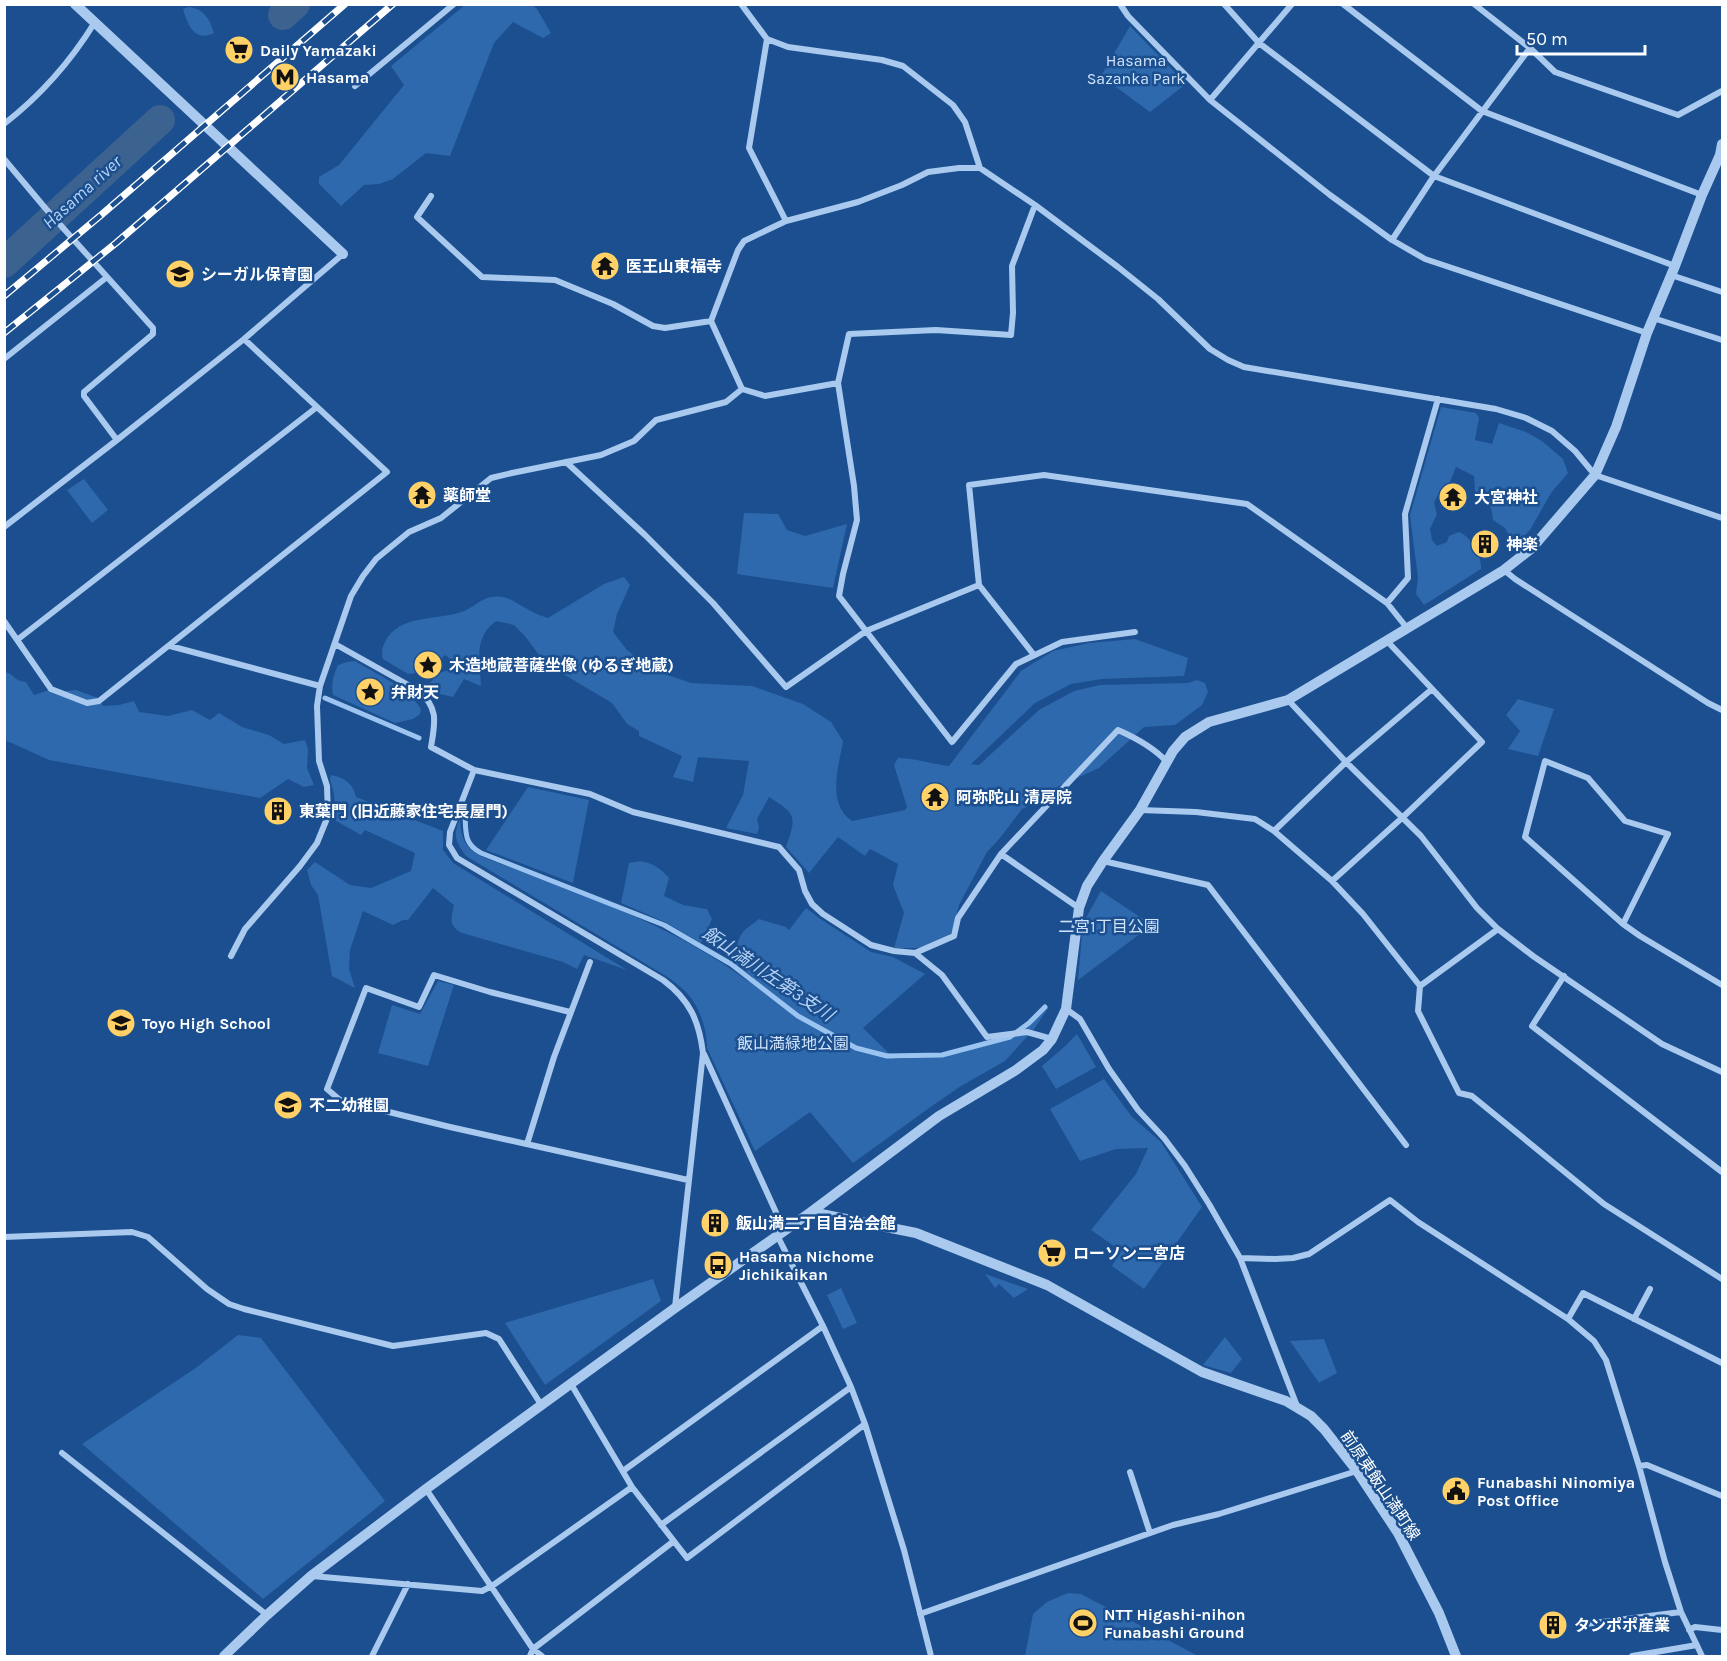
<svg xmlns="http://www.w3.org/2000/svg" width="1727" height="1661" font-family="Karla,'Noto Sans JP',sans-serif">
<style>
.green{fill:#2e69ad}
.lines{fill:none;stroke-linecap:round;stroke-linejoin:round}
.stream{stroke:#9cc4f0;stroke-width:5}
.river{stroke:#3c6290;stroke-width:30}
.minor{stroke:#a9c9ee;stroke-width:6}
.tertiary{stroke:#a9c9ee;stroke-width:10}
.rail-casing{stroke:#fff;stroke-width:7}
.rail{stroke:#1b4f8f;stroke-width:4.5;stroke-dasharray:14;stroke-linecap:butt}
.labels{text-anchor:middle;stroke-width:5;stroke-linejoin:round;paint-order:stroke}
.poi-label{font-size:16px;font-weight:bold;fill:#fff;stroke:#1b4f8f;text-anchor:start}
.park-label{font-size:16px;fill:#cfe3fa;stroke:#1b4f8f}
.street-label{font-size:16px;fill:#fff;stroke:#1b4f8f}
.water-label{font-size:18px;font-style:italic;fill:#b5d3f5;stroke:#1b4f8f}
</style>
<rect width="100%" height="100%" fill="#1b4f8f"/>
<path class="green" d="M465,5H532L537,9L551,33L543,38L513,22L494,43L450,156L426,153L393,179L379,184L364,185L341,206L319,184V177L339,165L404,85L391,66Z
M189,7C205,9 210,20 214,33C195,43 187,24 183,9Z
M1130,26L1186,84L1150,112L1101,76Z
M1441,407L1476,413L1479,418L1475,440L1492,444L1499,423L1526,432L1542,441L1563,459L1568,473L1551,493L1530,530L1519,541L1512,542L1505,528L1493,520L1491,507L1475,492L1474,476L1456,467L1448,487L1440,490L1434,503L1437,514L1430,529L1432,540L1437,546L1447,542L1449,536L1459,532C1471,537 1482,555 1481,569L1424,605L1416,594L1418,578L1410,515Z
M84,479L108,510L92,523L67,490Z
M744,513L778,514L787,530L805,536L847,524L833,588L737,574Z
M624,577L630,585L617,614L613,632L627,650L656,671L691,683L752,686L803,704L831,722L843,741C839,766 826,803 852,821L905,810L907,807L894,765L898,758C914,758 932,764 949,766L1021,671L1053,651L1089,643L1135,639L1188,658L1184,676L1102,679L1071,684L1035,703L971,764L979,765L1039,710L1074,691L1100,685L1188,683L1197,680L1205,683L1208,692L1202,705L1175,725L1144,727L1099,768L1059,786L1041,800L1022,809L1000,838L987,852L959,905L952,932L948,936L932,946L915,948H894L904,913L893,885L898,864L870,849L865,856L838,837L809,873L786,847C797,816 796,814 769,797L757,819L759,828L757,834L726,828L743,795L749,761L698,757L693,782L673,777L682,756L639,736V731L627,724L612,703L553,668L539,655L525,636L514,625L496,621C473,638 480,661 481,686L464,679L453,697L431,692L429,684L439,673L449,670L454,662L445,655L438,662L424,658L416,673L408,674L383,659C381,653 382,648 385,642C399,613 440,621 464,611C479,605 483,594 502,597C511,598 522,607 531,611C536,614 542,616 548,618L604,584Z
M355,661C376,674 409,688 421,709L420,714L413,719L395,723L333,695C331,684 333,676 338,665L347,662Z
M5,672C14,674 14,681 26,682L34,695L49,690L57,692L76,690L98,698L103,706L119,705L134,701L139,712L168,716L192,710L210,720L219,713L242,727L269,735L284,744L305,740L308,749L307,768L314,785L304,787L288,779L260,798L49,760L5,740Z
M1518,699L1554,709L1538,756L1508,749L1520,731L1506,715Z
M331,775C345,778 353,783 356,797L443,831V850L453,863L627,970L584,955L577,969L563,962L462,933C448,925 451,919 454,905L433,888L408,920H403L393,925L363,911L350,950L349,969L355,988L332,976L318,895L311,885L307,870L315,862L350,885L371,888L411,871L415,853L365,830L361,835L336,821L334,794L330,779Z
M528,787L589,800L573,883L486,850Z
M460,819C461,837 464,847 480,856C572,891 670,922 749,982L753,977L733,962L731,958C738,948 736,943 741,935C745,928 753,924 759,919L786,927L789,930L806,908L819,918L871,952L893,957L925,974L863,1028L895,1059L944,1057L1011,1039L1049,1007L1034,1029L1005,1061L961,1086L932,1106L853,1163L810,1112L755,1151L707,1048C707,1028 699,1005 685,991C679,985 672,980 666,976L466,856C456,842 452,836 460,819Z
M641,861C654,864 660,868 669,878L664,896L683,905L707,909L712,919L701,943L665,922L621,903L629,863Z
M1101,891L1152,925L1078,980L1083,923Z
M438,981L454,985L428,1066L378,1053L392,1005L420,1014Z
M1077,1034L1096,1067L1056,1089L1042,1066L1063,1048Z
M1104,1079L1132,1117L1161,1142L1202,1207L1144,1289L1112,1266L1121,1251L1091,1230L1136,1174L1148,1148L1116,1149L1080,1161L1050,1109Z
M985,1274L1028,1289L1014,1298L999,1284L995,1288Z
M653,1279L661,1301L545,1385L505,1323Z
M841,1288L857,1323L843,1329L827,1295Z
M238,1335L261,1338L385,1501L263,1599L82,1444L197,1367Z
M1225,1337L1242,1359L1231,1373L1203,1365Z
M1324,1339L1337,1373L1319,1383L1290,1341Z
M1068,1593L1081,1594L1198,1656H1025L1033,1614L1047,1602Z"/>
<g class="lines">
<path class="stream" d="M325,698L419,738
M465,816C466,833 464,844 481,853L664,925L731,964L798,1016L856,1048L887,1056L942,1055L1010,1037L1029,1023L1045,1007"/>
<path class="river" d="M283,15L295,4
M4,263L160,120"/>
<path class="minor" d="M741,4L767,39L788,47L882,60L903,66L953,105L965,122L980,168
M1120,4L1128,16L1210,100L1330,195L1392,240L1425,259L1647,333
M1224,4L1259,43L1434,176L1675,266
M1343,4L1482,111L1702,195
M1474,4L1530,48L1555,72L1678,115L1722,91
M767,39L749,148L786,221
M355,86L454,4
M1210,100L1292,4
M4,124C40,96 71,61 95,22
M4,159L46,209L153,328V334L84,392V396L117,440
M431,196L417,217L482,277L555,280L613,304L653,326L665,328L711,321
M1392,240L1434,176L1530,48
M1671,275L1722,292
M1653,318L1722,340
M4,359L107,277
M838,383L849,334L936,330L1011,335L1013,313L1012,266L1035,205
M566,462L645,535L713,603L786,687L866,631L839,596L843,574L857,520L854,486L838,383L765,396L742,389
M4,527L117,440L244,339L343,254
M1504,570L1515,579L1708,703L1722,710
M979,585L969,485L1044,475L1247,504L1387,603L1407,628
M1387,603L1408,578L1405,514L1438,399
M4,621L51,689L87,703L99,701L387,472L244,339
M17,640L317,407
M335,644L419,691C439,709 435,722 431,747L474,770L590,794L633,812L779,847L799,870L805,891L812,904L823,914L871,945L894,951L915,953L942,975L987,1037L1027,1032L1052,1039
M170,646L320,686
M1034,655L979,585L866,631L952,742L1016,664L1062,642L1135,632
M1288,700L1346,762L1421,836L1477,908L1498,929L1533,956L1662,1044L1722,1072
M474,770L450,832L449,845L457,858L663,980C690,1000 699,1021 703,1053L675,1307
M1140,810L1196,812L1255,819L1274,831L1332,881L1363,914L1420,986L1418,1011L1459,1093L1472,1096L1604,1204L1722,1279
M1274,831L1346,762L1432,689
M1001,854L1118,730C1136,738 1153,747 1166,761
M1103,861L1208,885L1406,1145
M1332,881L1403,817L1482,742L1387,641
M1623,924L1668,834L1625,821L1588,778L1545,761L1525,837L1623,924L1640,936L1722,985
M915,953L954,936L958,918L1001,854L1079,908
M231,956L245,929L300,866L317,843L328,816L327,786L319,761L317,706L320,686L351,596L363,576L376,559L409,532L441,518L491,478L512,473L601,455L634,441L656,420L726,402L742,389L711,321L738,250L744,241L786,221L858,202L902,185L928,172L959,168H980L1035,205L1118,267L1158,299L1210,349L1228,360L1244,367L1496,409L1526,418L1552,431L1575,451L1595,475L1722,518
M1564,976L1532,1026L1722,1172
M1420,986L1498,929
M1066,1009L1080,1019L1109,1069L1138,1110L1164,1138L1185,1166L1209,1204L1240,1258L1297,1406
M570,1012L490,992L434,975L419,1007L366,988L327,1089L340,1100L450,1127L688,1180
M704,1054L784,1230
M527,1144L554,1057L590,962
M777,1235L823,1326L851,1387L865,1424L904,1550L931,1656
M4,1237L132,1232L148,1237L207,1289L229,1304L244,1309L393,1346L486,1333L499,1339L542,1406
M1240,1258L1275,1259L1293,1258L1309,1254L1390,1200L1418,1222L1568,1319L1594,1341L1606,1360L1639,1466L1665,1562L1681,1612L1702,1656
M1568,1319L1583,1293L1722,1363
M1634,1319L1650,1289
M571,1384L632,1487L687,1558L865,1424
M62,1453L267,1615
M1639,1466L1647,1465L1722,1496
M623,1471L823,1326
M1130,1472L1150,1533
M426,1489L533,1649L542,1656
M661,1525L851,1387
M312,1576L482,1591L492,1586L632,1487
M920,1614L1173,1525L1219,1514L1357,1471
M1586,1624L1681,1612
M1689,1630L1695,1627L1722,1630
M372,1656L408,1584
M530,1656L533,1649L674,1541
M1632,1656L1697,1645"/>
<path class="tertiary" d="M75,4L343,254
M811,1212L916,1233L1047,1285L1202,1372L1286,1401L1311,1416L1324,1429L1357,1471L1398,1533L1439,1613L1456,1656
M224,1656L267,1615L311,1576L426,1489L675,1308L811,1212L939,1116L1016,1070L1043,1050L1052,1039L1066,1009L1079,908L1087,886L1103,861L1140,810L1173,751L1185,737L1209,722L1288,700L1504,570L1532,548L1595,475L1616,427L1647,333L1675,266L1702,195L1720,155L1722,144"/>
<g class="rail-casing">
<path id="rail" d="M4,296L100,216L345,4
M4,333L116,243L393,4"/>
</g>
<use href="#rail" class="rail"/>
</g>
<defs>
<g id="supermarket-disc" transform="scale(1.5)"><circle r="9.5" fill="#ffd166" stroke="#1b4f8f"/><path d="M-6-5.5h2.5l.6 2H6L4.5 2H-2.5L-4.4-4H-6ZM-1.5 3.2a1.3 1.3 0 1 0 .1 0ZM3 3.2a1.3 1.3 0 1 0 .1 0Z" fill="#111"/></g>
<g id="metro-disc" transform="scale(1.5)"><circle r="9.5" fill="#ffd166" stroke="#1b4f8f"/><path d="M-5.5 5V-5H-3L0 0L3-5H5.5V5H3V-.5L0 4L-3-.5V5Z" fill="#111"/></g>
<g id="temple-disc" transform="scale(1.5)"><circle r="9.5" fill="#ffd166" stroke="#1b4f8f"/><path d="M0-6L5-2H3V0L6.5 2.5H4V6H1.5V3h-3V6H-4V2.5H-6.5L-3 0V-2H-5Z" fill="#111"/></g>
<g id="school-disc" transform="scale(1.5)"><circle r="9.5" fill="#ffd166" stroke="#1b4f8f"/><path d="M0-5L7-2L0 1L-7-2ZM-4 1L0 2.5L4 1V4Q0 6-4 4Z" fill="#111"/></g>
<g id="building-disc" transform="scale(1.5)"><circle r="9.5" fill="#ffd166" stroke="#1b4f8f"/><path d="M-4-6H4V6H1V3H-1V6H-4ZM-2.5-4.3h1.7v1.8h-1.7ZM.8-4.3h1.7v1.8H.8ZM-2.5-1h1.7V.8h-1.7ZM.8-1h1.7V.8H.8Z" fill="#111"/></g>
<g id="sight-disc" transform="scale(1.5)"><circle r="9.5" fill="#ffd166" stroke="#1b4f8f"/><path d="M0-6L1.8-2.2L6-1.7L2.9 1.2L3.7 5.4L0 3.3L-3.7 5.4L-2.9 1.2L-6-1.7L-1.8-2.2Z" fill="#111"/></g>
<g id="bus-disc" transform="scale(1.5)"><circle r="9.5" fill="#ffd166" stroke="#1b4f8f"/><path d="M-5-6H5V4H4V6H2V4H-2V6H-4V4H-5ZM-3.5-4V0h7V-4ZM-3.5 1.2v1.5H-2V1.2ZM2 1.2v1.5H3.5V1.2Z" fill="#111"/></g>
<g id="civic-disc" transform="scale(1.5)"><circle r="9.5" fill="#ffd166" stroke="#1b4f8f"/><path d="M-.6-6.5H3V-4.5H.6V-3L4-1V1h2V6H-6V1h2V-1L-.6-3ZM-1.2 2.5V6h2.4V2.5Z" fill="#111"/></g>
<g id="stadium-disc" transform="scale(1.5)"><circle r="9.5" fill="#ffd166" stroke="#1b4f8f"/><path d="M0-5a6.5 5 0 1 0 0 10a6.5 5 0 1 0 0-10ZM-3.5-1.8h7v3.6h-7Z" fill="#111"/></g>
</defs>
<g fill-rule="evenodd">
<use href="#supermarket-disc" x="239" y="50"/>
<use href="#metro-disc" x="285" y="77"/>
<use href="#temple-disc" x="605" y="266"/>
<use href="#school-disc" x="180" y="274"/>
<use href="#temple-disc" x="422" y="495"/>
<use href="#temple-disc" x="1453" y="497"/>
<use href="#building-disc" x="1485" y="544"/>
<use href="#sight-disc" x="428" y="665"/>
<use href="#sight-disc" x="370" y="692"/>
<use href="#temple-disc" x="935" y="797"/>
<use href="#building-disc" x="278" y="811"/>
<use href="#school-disc" x="121" y="1023"/>
<use href="#school-disc" x="288" y="1105"/>
<use href="#building-disc" x="715" y="1223"/>
<use href="#supermarket-disc" x="1052" y="1253"/>
<use href="#bus-disc" x="718" y="1265"/>
<use href="#civic-disc" x="1456" y="1491"/>
<use href="#stadium-disc" x="1083" y="1623"/>
<use href="#building-disc" x="1553" y="1625"/>
</g>
<g class="labels">
<g class="poi-label">
<text x="260" y="56">Daily Yamazaki</text>
<text x="306" y="83">Hasama</text>
<text x="626" y="272">医王山東福寺</text>
<text x="201" y="280">シーガル保育園</text>
<text x="443" y="501">薬師堂</text>
<text x="1474" y="503">大宮神社</text>
<text x="1506" y="550">神楽</text>
<text x="449" y="671">木造地蔵菩薩坐像 (ゆるぎ地蔵)</text>
<text x="391" y="698">弁財天</text>
<text x="956" y="803">阿弥陀山 清房院</text>
<text x="299" y="817">東葉門 (旧近藤家住宅長屋門)</text>
<text x="142" y="1029">Toyo High School</text>
<text x="309" y="1111">不二幼稚園</text>
<text x="736" y="1229">飯山満二丁目自治会館</text>
<text x="1073" y="1259">ローソン二宮店</text>
<text x="739" y="1262">Hasama Nichome<tspan x="739" dy="18">Jichikaikan</tspan></text>
<text x="1477" y="1488">Funabashi Ninomiya<tspan x="1477" dy="18">Post Office</tspan></text>
<text x="1104" y="1620">NTT Higashi-nihon<tspan x="1104" dy="18">Funabashi Ground</tspan></text>
<text x="1574" y="1631">タンポポ産業</text>
</g>
<g class="park-label">
<text x="1136" y="66">Hasama<tspan x="1136" dy="18">Sazanka Park</tspan></text>
<text x="1109" y="932">二宮1丁目公園</text>
<text x="793" y="1049">飯山満緑地公園</text>
</g>
<g class="street-label">
<text transform="translate(1381 1485) rotate(56)" y="6">前原東飯山満町線</text>
</g>
<g class="water-label">
<text transform="translate(82 192) rotate(-42)" y="6">Hasama river</text>
<text transform="translate(768 974) rotate(34)" y="6">飯山満川左第3支川</text>
</g>
</g>
<rect width="1727" height="1661" fill="none" stroke="#ffffff" stroke-width="12"/>
<path d="M1517 45v9h128v-9" fill="none" stroke="#ffffff" stroke-width="3"/>
<text x="1526" y="45" font-size="18" fill="#ffffff" stroke="#1b4f8f" stroke-width="4.5" paint-order="stroke">50 m</text>
</svg>
